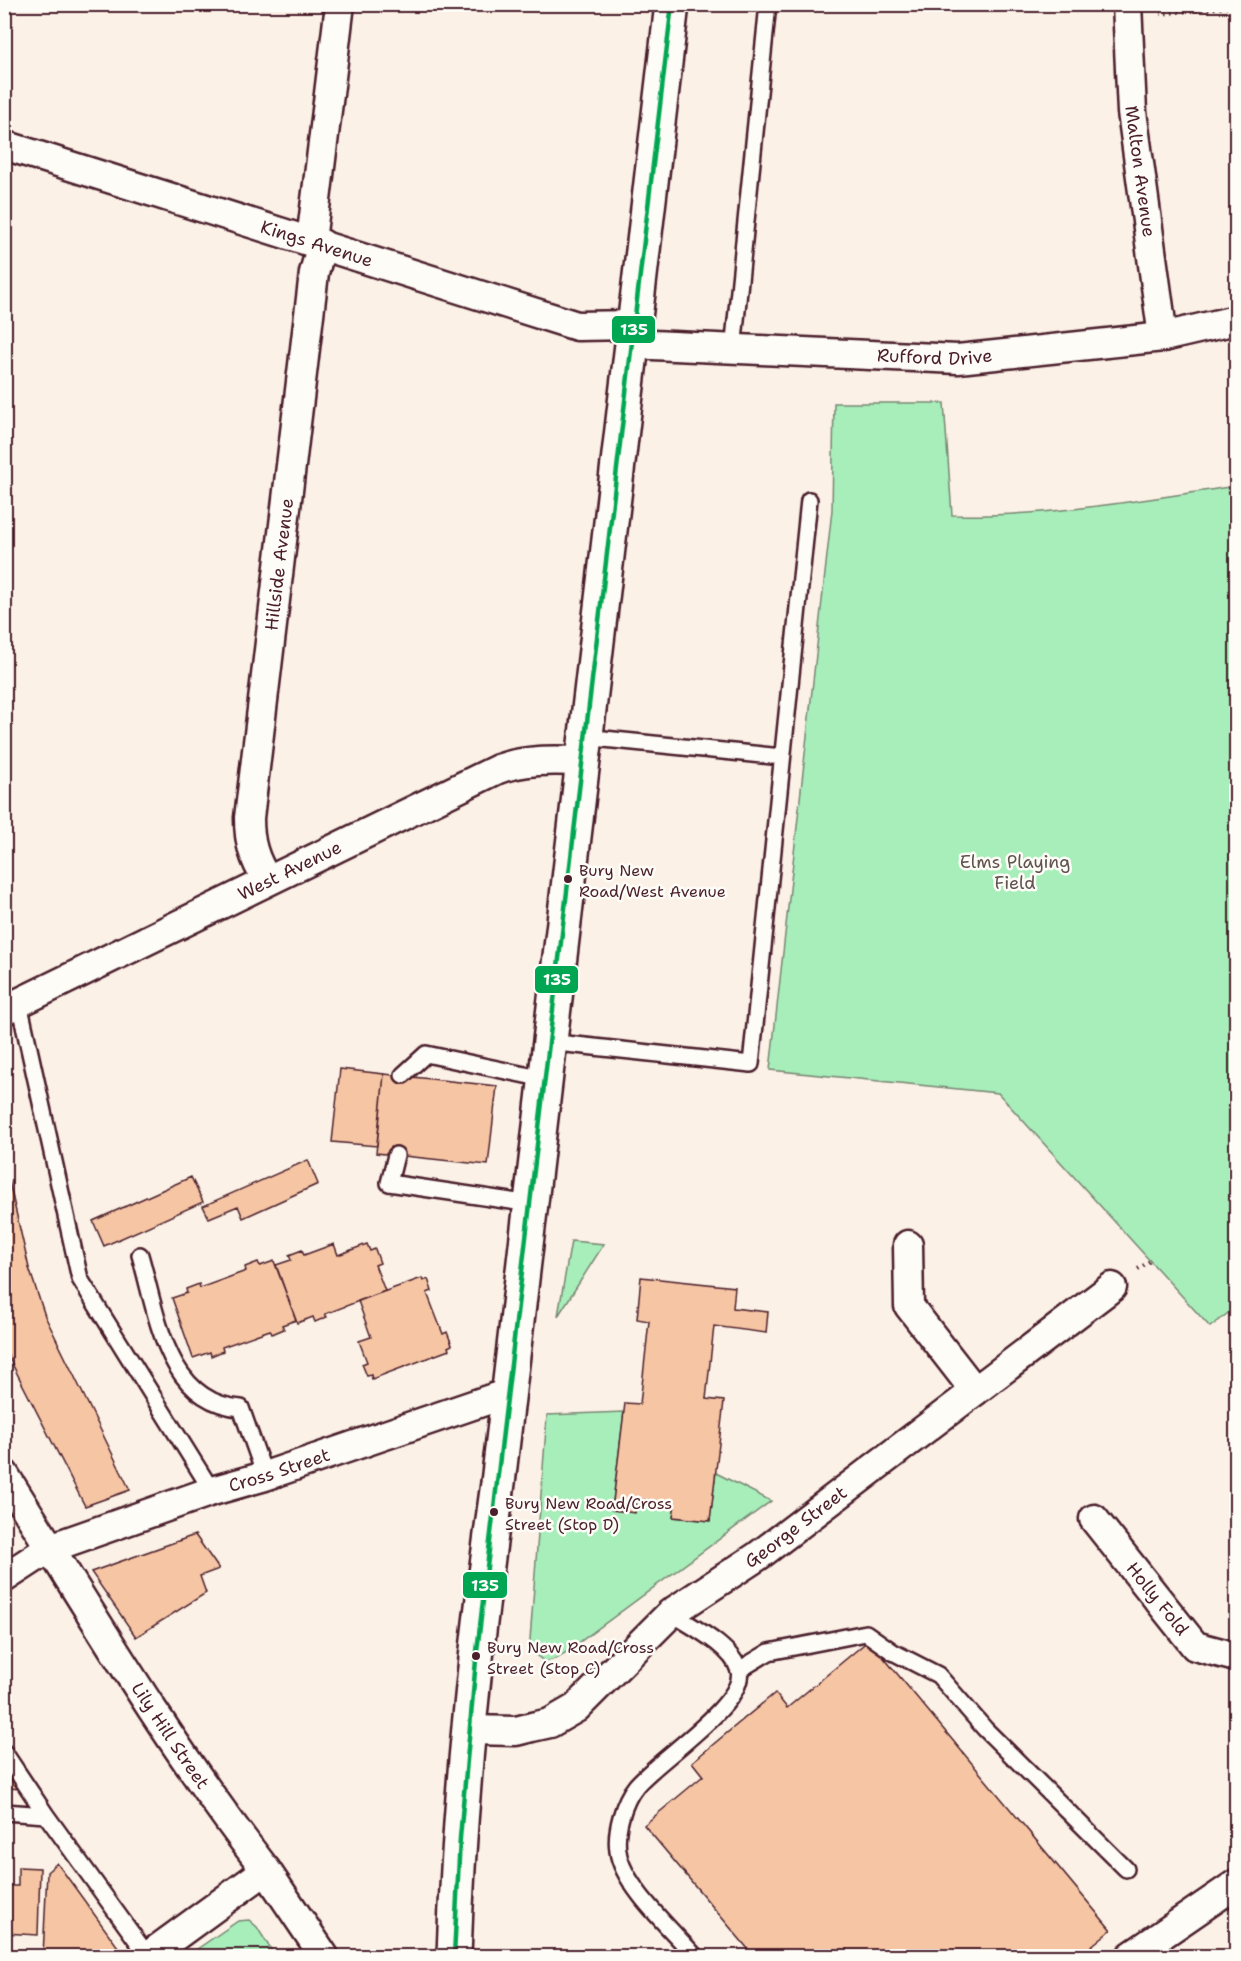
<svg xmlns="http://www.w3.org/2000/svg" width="1241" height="1961" font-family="'Shantell Sans',sans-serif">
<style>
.green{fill:#a7eeba;stroke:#788672;stroke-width:1.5}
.building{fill:#f5c5a4;stroke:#4a1f2b;stroke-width:1.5}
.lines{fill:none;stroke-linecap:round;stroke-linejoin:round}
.service-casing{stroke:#4a1f2b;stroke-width:20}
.minor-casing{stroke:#4a1f2b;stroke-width:33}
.trunk-casing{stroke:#4a1f2b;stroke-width:38}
.path{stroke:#4a1f2b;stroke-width:4;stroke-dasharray:1.5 4.5;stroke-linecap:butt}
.service{stroke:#fdfcf7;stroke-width:15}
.minor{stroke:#fdfcf7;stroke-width:28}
.trunk{stroke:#fdfcf7;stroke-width:33}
.bus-1-casing{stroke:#fdfcf7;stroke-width:9}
.bus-1{stroke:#00a651;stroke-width:4.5}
.bus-dot{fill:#4a1f2b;stroke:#fdfcf7;stroke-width:2}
.labels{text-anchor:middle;stroke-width:5;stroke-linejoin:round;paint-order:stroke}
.bus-label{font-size:16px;fill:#4a1f2b;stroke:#fdfcf7;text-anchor:start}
.street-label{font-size:18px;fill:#4a1f2b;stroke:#fdfcf7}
.park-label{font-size:18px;fill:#61534f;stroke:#fdfcf7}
.line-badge{stroke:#fdfcf7;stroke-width:2}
.badge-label{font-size:16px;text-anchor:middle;font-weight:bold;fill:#fff}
</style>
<rect width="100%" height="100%" fill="#fbf1e6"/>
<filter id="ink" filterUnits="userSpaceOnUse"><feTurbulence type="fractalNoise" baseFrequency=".0167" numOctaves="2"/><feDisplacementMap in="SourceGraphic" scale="12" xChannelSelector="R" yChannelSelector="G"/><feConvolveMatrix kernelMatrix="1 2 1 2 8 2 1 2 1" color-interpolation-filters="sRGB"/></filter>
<g filter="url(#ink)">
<path class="green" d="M834,403H944L952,515C1047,517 1143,500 1236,486V1307L1210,1327L998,1093L770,1070L832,510Z
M571,1241L604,1244L558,1316Z
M624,1412L612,1509L635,1512L636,1499L675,1504L673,1517L710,1521L716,1473L771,1501L558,1658L545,1662L533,1653L530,1640L547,1415Z
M249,1920L257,1927L275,1956H187L238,1921Z"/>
<path class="building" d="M340,1069L384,1074L377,1146L332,1142Z
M384,1074L497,1086L488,1165L376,1153Z
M4,1160L29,1268L45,1316L130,1490L85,1506L4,1348Z
M308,1160L318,1184L243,1218L238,1206L209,1218L203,1206Z
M191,1177L203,1202L104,1246L93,1221Z
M334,1244L338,1255L367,1244L370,1251L375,1249L380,1263L375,1265L385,1291L325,1314L327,1317L315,1322L313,1317L297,1323L276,1265L291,1260L289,1255L302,1250L304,1255Z
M274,1261L296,1320L282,1325L284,1329L272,1334L270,1330L222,1347L223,1351L211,1356L210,1352L193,1358L172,1298L187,1293L186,1289L199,1284L200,1288L246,1271L245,1267L258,1262L260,1266Z
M641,1277L735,1287L733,1308L768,1312L766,1333L714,1326L706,1399L724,1401L710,1521L673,1517L675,1504L636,1499L635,1513L612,1510L625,1403L640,1404L649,1321L637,1319Z
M422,1278L423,1281L428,1279L432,1291L427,1293L443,1334L447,1332L452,1345L448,1347L449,1350L372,1379L371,1375L367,1376L362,1364L367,1362L359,1341L371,1337L358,1301Z
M195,1535L219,1569L200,1576L206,1593L136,1637L91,1572Z
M869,1640L1111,1930L1079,1956H754L644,1825L703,1776L692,1762L775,1693L787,1708Z
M4,1759L25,1789L4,1788Z
M57,1863L118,1947L107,1956H43L47,1872Z
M18,1867L40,1868L38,1935L4,1933L6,1886H18Z"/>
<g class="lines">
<g class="service-casing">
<path id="service" d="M733,350L768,4
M584,737L782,757
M19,1003L80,1279L212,1491
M548,1042L751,1064L809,500
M403,1075L426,1054L544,1079
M396,1155L389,1183L531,1204
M140,1255C157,1313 166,1403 241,1408L265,1476
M671,1613C691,1626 733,1647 739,1671C747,1703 656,1761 636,1786C623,1802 615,1831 618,1851C622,1885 673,1931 695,1956
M739,1670L769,1652L866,1633L893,1652L938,1675L985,1729L1126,1869
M4,1752L46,1815L148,1956
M4,1812L46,1815"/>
</g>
<g class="minor-casing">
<g id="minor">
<path id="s1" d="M1127,4L1132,112L1163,337"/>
<path id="s2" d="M4,145L577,326L633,325"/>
<path d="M311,241L340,4"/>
<path id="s3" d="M631,344L958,359L1163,337L1236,320"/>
<path id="s4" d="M267,880C254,859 249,843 249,818L314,273L322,244"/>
<path id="s5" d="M4,1010L498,769C526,759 551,760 581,761"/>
<path d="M908,1245L909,1306L975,1391"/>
<path id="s6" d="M4,1474C88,1608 169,1745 266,1870L148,1956"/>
<path id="s7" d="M1094,1519L1195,1646L1236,1657"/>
<path id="s8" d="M4,1578L50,1548L212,1491L265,1476L508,1393"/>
<path id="s9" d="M469,1730L516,1731L532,1727L550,1723L576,1708L671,1613L758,1556L1112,1287"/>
<path d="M266,1870L324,1956"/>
<path d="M1131,1956L1236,1884"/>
</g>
</g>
<g class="trunk-casing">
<path id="trunk" d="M454,1956C459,1798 476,1640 498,1483L672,4"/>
</g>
<path class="path" d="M1160,14L1236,6
M1138,1269L1150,1261"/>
<use href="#service" class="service"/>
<use href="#minor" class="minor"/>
<use href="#trunk" class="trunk"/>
<g class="bus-1-casing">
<path id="bus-1" d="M454,1956L460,1838L476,1660L672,4"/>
</g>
<use href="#bus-1" class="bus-1"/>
</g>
</g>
<g class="bus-dot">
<circle cx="568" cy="879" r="5"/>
<circle cx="494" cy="1512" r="5"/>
<circle cx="476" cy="1656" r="5"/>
</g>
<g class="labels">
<g class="bus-label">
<text x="579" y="876">Bury New<tspan x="579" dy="21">Road/West Avenue</tspan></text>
<text x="505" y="1509">Bury New Road/Cross<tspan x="505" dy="21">Street (Stop D)</tspan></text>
<text x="487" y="1653">Bury New Road/Cross<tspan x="487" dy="21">Street (Stop C)</tspan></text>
</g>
<g class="street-label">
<text dy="6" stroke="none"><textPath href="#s1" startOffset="168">Malton Avenue</textPath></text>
<text dy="6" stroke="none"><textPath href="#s2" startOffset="328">Kings Avenue</textPath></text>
<text dy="6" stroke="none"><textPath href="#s3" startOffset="304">Rufford Drive</textPath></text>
<text dy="6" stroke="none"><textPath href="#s4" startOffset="321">Hillside Avenue</textPath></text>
<text dy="6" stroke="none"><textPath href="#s5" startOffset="318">West Avenue</textPath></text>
<text dy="6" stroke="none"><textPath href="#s8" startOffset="297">Cross Street</textPath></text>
<text dy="6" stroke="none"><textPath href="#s9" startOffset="398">George Street</textPath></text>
<text dy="6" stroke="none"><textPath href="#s7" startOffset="102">Holly Fold</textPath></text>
<text dy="6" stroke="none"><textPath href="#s6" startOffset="310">Lily Hill Street</textPath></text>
</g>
<g class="park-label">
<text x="1015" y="868">Elms Playing<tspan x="1015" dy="21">Field</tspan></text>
</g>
</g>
<g class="line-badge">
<rect x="611" y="315" width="45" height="29" rx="6" fill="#00a651"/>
<rect x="534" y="965" width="45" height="29" rx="6" fill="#00a651"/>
<rect x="462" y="1571" width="46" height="28" rx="6" fill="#00a651"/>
</g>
<g class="badge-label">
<text x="634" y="335">135</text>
<text x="557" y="985">135</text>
<text x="485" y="1591">135</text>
</g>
<rect width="1241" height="1961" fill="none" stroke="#fdfcf7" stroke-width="24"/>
<rect x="12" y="12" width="1217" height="1937" fill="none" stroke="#4a1f2b" stroke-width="2" filter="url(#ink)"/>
</svg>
